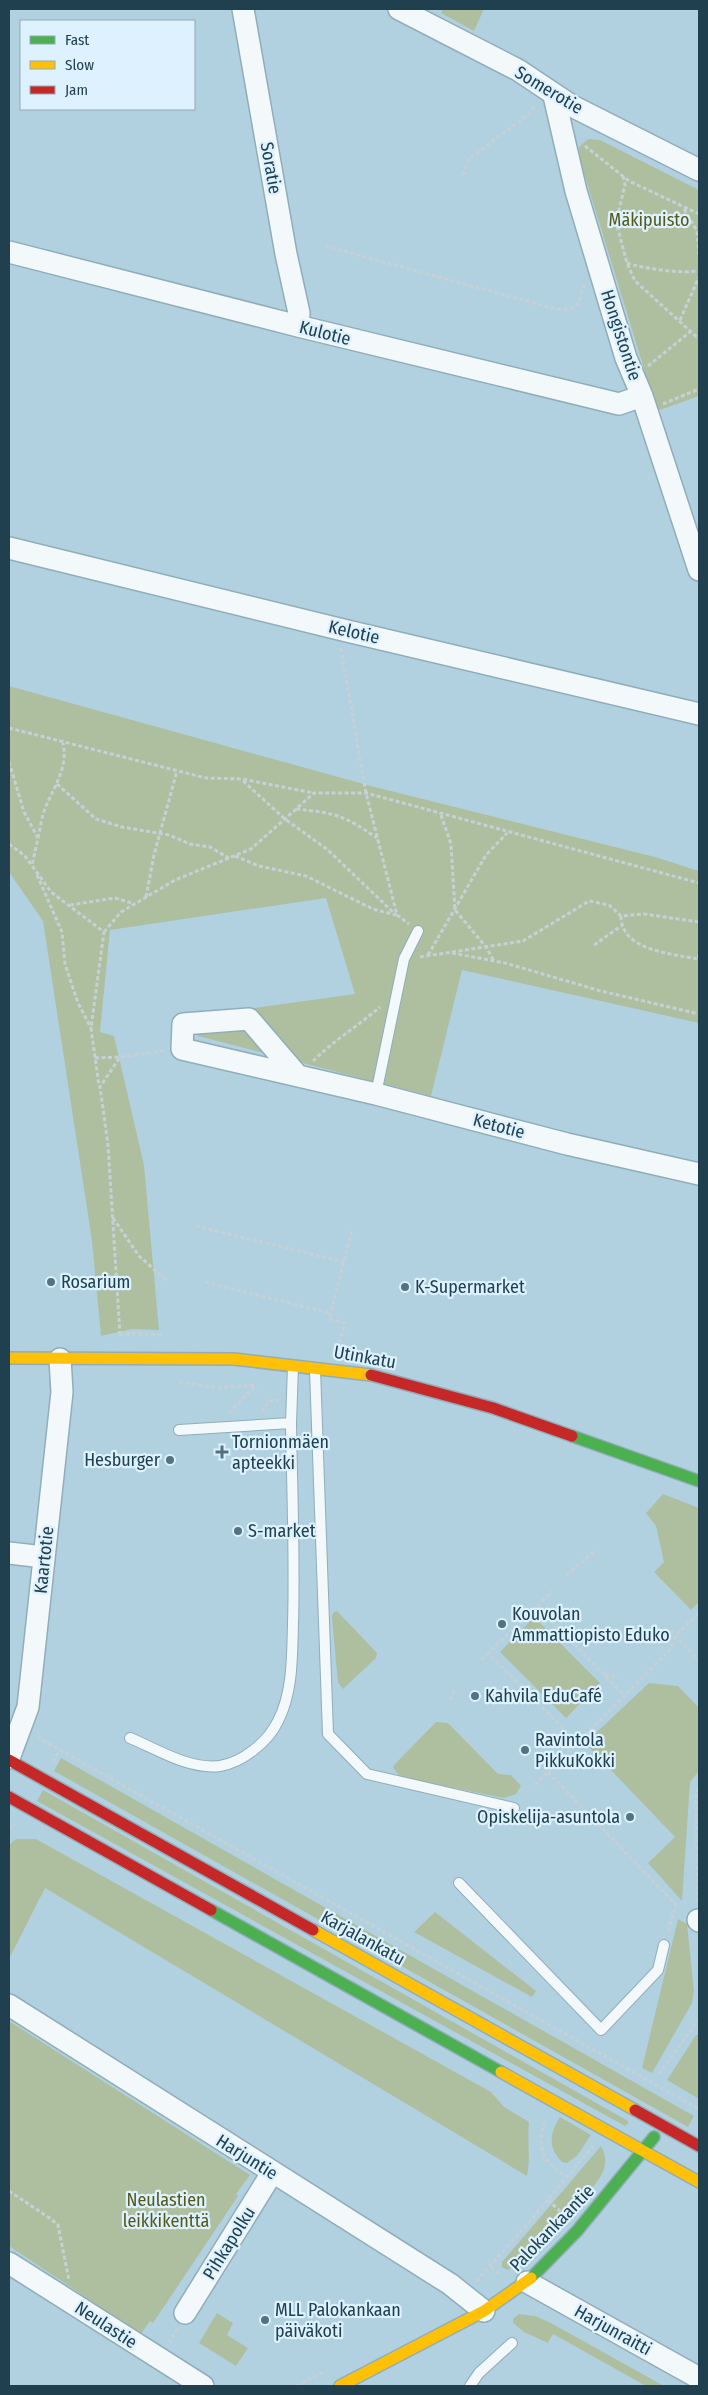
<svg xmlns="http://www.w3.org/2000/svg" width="708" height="2395" font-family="'Fira Sans Condensed',sans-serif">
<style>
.green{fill:#aebfa0}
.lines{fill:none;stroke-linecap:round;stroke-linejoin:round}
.lane-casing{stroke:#90adba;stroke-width:12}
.street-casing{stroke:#90adba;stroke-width:24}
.fast-casing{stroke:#90adba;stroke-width:14}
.slow-casing{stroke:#90adba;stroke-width:14}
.jam-casing{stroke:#90adba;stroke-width:14}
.path{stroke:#c6d0d6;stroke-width:3;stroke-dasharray:4 2.5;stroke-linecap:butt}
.lane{stroke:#f3f8fa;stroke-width:10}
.street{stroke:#f3f8fa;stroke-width:21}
.fast{stroke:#4caf50;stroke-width:11}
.slow{stroke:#ffc107;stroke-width:11}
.jam{stroke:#c62828;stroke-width:11}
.poi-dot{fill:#537282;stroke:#ddf2fe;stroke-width:2}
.labels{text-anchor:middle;stroke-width:4.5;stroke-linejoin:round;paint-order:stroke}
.street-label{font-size:18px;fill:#203f4f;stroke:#ddf2fe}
.park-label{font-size:18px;fill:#555819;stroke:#ddf2fe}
.poi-label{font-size:18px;fill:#203f4f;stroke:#ddf2fe;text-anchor:start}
</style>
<rect width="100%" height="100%" fill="#b1d1e1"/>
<path class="green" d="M443,9H484L474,31L441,13Z
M588,139L600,140L699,190V396L657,411L580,160L579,147Z
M9,686L371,786L655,857L699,871V1023L462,970L431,1096L198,1036L197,1016L355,994L326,898L110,930L100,1032L114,1036L144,1165L159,1330L132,1329L101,1336L92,1241L43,921L9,872Z
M663,1494L699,1508V1602L691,1610L654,1572L664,1562L656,1526L646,1513Z
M337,1611L377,1653L376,1658L343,1689L338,1683L332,1617L333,1613Z
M534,1617L600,1683L566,1718L500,1652Z
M649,1683L678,1686L699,1708V1771L690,1782L682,1901L648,1863L675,1837L585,1743Z
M436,1722L448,1723L498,1774L511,1775L521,1786L516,1794L504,1798L400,1777L393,1767L397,1762Z
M61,1758L694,2116L688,2127L54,1771Z
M43,1790L628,2121V2124L625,2126L37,1801Z
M16,1839H36L491,2092L504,2107L529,2122C527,2141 531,2158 527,2176L45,1888L9,1959V1845Z
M435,1912L536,1991L532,1997L414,1932Z
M678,1919L687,1924L694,1991L692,2003L652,2073L642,2068Z
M9,2021L250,2175L236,2194L238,2196L153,2323L150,2321L141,2334L9,2246Z
M696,2035H699V2099L667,2080Z
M560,2117L591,2135L577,2156L567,2163L562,2162C547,2147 550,2133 560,2117Z
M601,2146C613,2168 597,2182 583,2198L576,2195L513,2267L507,2270L502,2267V2262Z
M217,2313L233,2323L227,2335L248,2348L236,2366L199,2343Z
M519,2314L535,2316L549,2322L664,2386H646L553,2334L548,2343L524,2332L513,2323V2319Z"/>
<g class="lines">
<g class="lane-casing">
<path id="lane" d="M376,1094L404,959L418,931
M315,1370L328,1734L367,1774L514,1808
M291,1423L293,1366
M130,1738C157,1749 189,1770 220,1766C243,1762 268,1742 278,1721C293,1692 292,1656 293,1624C295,1557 292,1490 291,1423L179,1430
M459,1883L601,2030L658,1970L664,1945
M470,2386L479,2373L512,2343"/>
</g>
<g class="street-casing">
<path id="street" d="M243,9L286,254L299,313L298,326
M399,9L518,70L572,106L699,170
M554,96L576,191L626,358L642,396L699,570
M9,252L298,326L619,404L642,396
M9,548L343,630L699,714
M298,1076L249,1019L183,1024L182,1049L376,1094L567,1144L699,1174
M9,1553L44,1557
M9,1758L28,1707L62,1392L60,1359
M698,1920L699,1921
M9,2005L450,2284L484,2311
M9,2263L203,2386
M527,2282L699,2378
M185,2313L272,2173"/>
</g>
<g class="fast-casing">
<path id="fast" d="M572,1436L699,1481
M211,1910L501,2072
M531,2278L577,2231L654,2137"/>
</g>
<g class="slow-casing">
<path id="slow" d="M9,1358L234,1359L371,1375
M313,1930L635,2110
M501,2072L699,2182
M340,2386L484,2311L531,2278"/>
</g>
<g class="jam-casing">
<path id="jam" d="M371,1375L493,1408L572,1436
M9,1760L313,1930
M9,1797L211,1910
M635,2110L699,2146"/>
</g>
<path class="path" d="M585,146L629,181L699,214
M463,175L469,159L529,114L536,104
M623,176L625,185L616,222L627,263L635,281L699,339
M684,209L697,231L699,255
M325,246L556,309H570L578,304L584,285
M627,263C641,268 686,275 699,270
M680,320L699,277
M648,366L690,332
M663,404L699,389
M341,648L366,793L397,915L409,924
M9,728L206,778L242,779L313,793
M9,762L24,812L38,838L32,865
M243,781L285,819L328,850L396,915
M57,784L96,819L122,827L169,835L190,844L210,847L229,858
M296,809C335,813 344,815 377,838
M441,815L451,844L455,910L486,947L494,961
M38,838C40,830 41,822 43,814C51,790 69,770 63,743
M9,844L25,856L51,892L104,932L91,1028L99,1086
M235,856L259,866L306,876L373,909L396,915
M37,875L62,932L65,964L78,1003L91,1028
M146,897L154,855L177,771
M70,905L115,898L135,904
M621,916C621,951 673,954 698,959L699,954
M104,932L121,912L175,880L251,849L314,793H366L699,883
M594,945L621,926
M452,953L505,963L601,991L699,1014
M428,955L486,855L507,833
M420,957L523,941L589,901L609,905L621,916L644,914L699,922
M95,1058L120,1057
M313,1061C333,1041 358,1026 380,1007
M113,1218L139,1256L166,1280
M196,1226L344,1262
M205,1282L330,1313
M119,1335L135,1333L162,1335
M120,1335L108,1145L100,1087L120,1057L164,1051
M338,1349L345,1323L329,1319L352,1230
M179,1382L219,1388L257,1385
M262,1412L269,1401L280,1400
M229,1413L256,1385
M566,1575L595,1551
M537,1606L552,1591
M671,1630L699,1661
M481,1660L488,1653
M605,1675L619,1677
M450,1700L455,1689
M37,1737L699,2109
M577,1742L488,1653L537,1606L624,1695
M53,1762L60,1749
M548,1772L676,1905L668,1932
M535,1785L670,1650L675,1636L699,1613
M9,1829L15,1824
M698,1902L696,1796L699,1784
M659,2074L699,2019
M544,2121C538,2153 541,2157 566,2177
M9,2191L51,2219L58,2225L69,2280
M548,2200L564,2215
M491,2267L500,2275
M476,2281L526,2226L593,2146
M172,2343L170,2341L177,2329
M296,2386L323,2372"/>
<use href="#lane" class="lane"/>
<use href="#street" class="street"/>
<use href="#fast" class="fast"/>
<use href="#slow" class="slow"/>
<use href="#jam" class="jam"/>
</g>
<g class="poi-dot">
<circle cx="51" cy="1282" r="5"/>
<circle cx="405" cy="1287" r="5"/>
<path d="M219.5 1444.5h5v5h5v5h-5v5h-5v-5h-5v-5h5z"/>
<circle cx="170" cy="1460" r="5"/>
<circle cx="238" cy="1531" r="5"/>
<circle cx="502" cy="1624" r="5"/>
<circle cx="475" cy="1696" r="5"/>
<circle cx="525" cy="1750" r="5"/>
<circle cx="630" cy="1817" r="5"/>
<circle cx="265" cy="2320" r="5"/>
</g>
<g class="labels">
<g class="street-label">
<text transform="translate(549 90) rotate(31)" y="6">Somerotie</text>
<text transform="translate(271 168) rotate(80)" y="6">Soratie</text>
<text transform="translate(325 333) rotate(14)" y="6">Kulotie</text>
<text transform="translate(621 335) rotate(72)" y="6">Hongistontie</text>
<text transform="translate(354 632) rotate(13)" y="6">Kelotie</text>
<text transform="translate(499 1126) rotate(15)" y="6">Ketotie</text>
<text transform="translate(365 1357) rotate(10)" y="6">Utinkatu</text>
<text transform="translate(44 1560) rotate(-84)" y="6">Kaartotie</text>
<text transform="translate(363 1938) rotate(29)" y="6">Karjalankatu</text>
<text transform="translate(247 2157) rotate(32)" y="6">Harjuntie</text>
<text transform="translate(552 2228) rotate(-46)" y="6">Palokankaantie</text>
<text transform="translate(229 2243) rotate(-58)" y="6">Pihkapolku</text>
<text transform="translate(106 2325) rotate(33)" y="6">Neulastie</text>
<text transform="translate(613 2330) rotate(29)" y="6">Harjunraitti</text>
</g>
<g class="park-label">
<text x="649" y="226">Mäkipuisto</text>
<text x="166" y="2206">Neulastien<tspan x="166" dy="21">leikkikenttä</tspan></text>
</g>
<g class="poi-label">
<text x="61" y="1288">Rosarium</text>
<text x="415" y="1293">K-Supermarket</text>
<text x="232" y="1448">Tornionmäen<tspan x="232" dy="21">apteekki</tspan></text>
<text x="160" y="1466" text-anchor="end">Hesburger</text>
<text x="248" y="1537">S-market</text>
<text x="512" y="1620">Kouvolan<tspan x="512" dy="21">Ammattiopisto Eduko</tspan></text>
<text x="485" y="1702">Kahvila EduCafé</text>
<text x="535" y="1746">Ravintola<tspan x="535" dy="21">PikkuKokki</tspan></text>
<text x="620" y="1823" text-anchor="end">Opiskelija-asuntola</text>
<text x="275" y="2316">MLL Palokankaan<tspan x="275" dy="21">päiväkoti</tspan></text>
</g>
</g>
<rect width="708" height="2395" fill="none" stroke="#203f4f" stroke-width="20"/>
<rect x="20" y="20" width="175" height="90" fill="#ddf2fe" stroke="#91aab8"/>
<rect x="30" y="36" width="25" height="8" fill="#4caf50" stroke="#91aab8"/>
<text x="65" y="45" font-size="15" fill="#203f4f">Fast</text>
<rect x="30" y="61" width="25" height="8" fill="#ffc107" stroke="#91aab8"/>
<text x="65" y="70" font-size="15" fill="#203f4f">Slow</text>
<rect x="30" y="86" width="25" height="8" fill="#c62828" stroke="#91aab8"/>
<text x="65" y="95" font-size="15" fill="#203f4f">Jam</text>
</svg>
